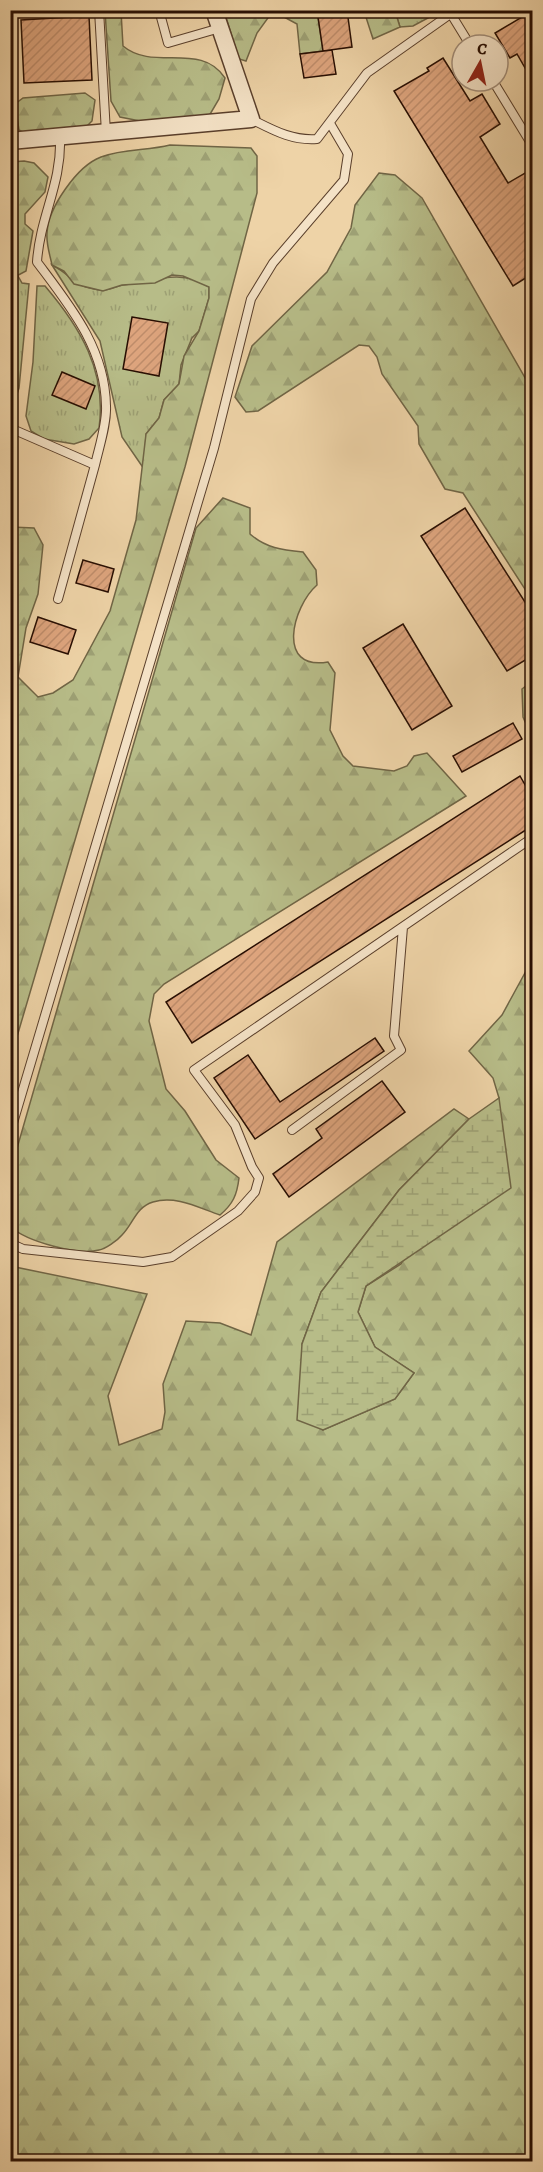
<svg xmlns="http://www.w3.org/2000/svg" width="543" height="2172" font-family="Alegreya,serif">
<style>
.grass{fill:url(#grass-tufts);stroke:#706545;stroke-width:1.5}
.forest{fill:url(#forest-firs);stroke:#706545;stroke-width:1.5}
.wetland{fill:url(#wetland-marsh);stroke:#706545;stroke-width:1.5}
.building{fill:url(#building-hatch);stroke:#280e02;stroke-width:1.5}
.lines{fill:none;stroke-linecap:round;stroke-linejoin:round}
.lane-casing{stroke:#5a3f2b;stroke-width:10}
.street-casing{stroke:#5a3f2b;stroke-width:19}
.lane{stroke:#f4e2c6;stroke-width:8}
.street{stroke:#f4e2c6;stroke-width:16}
</style>
<defs>
<pattern id="grass-tufts" width="24" height="20" patternUnits="userSpaceOnUse" patternTransform="scale(1.5)"><rect width="24" height="20" fill="#b7bc88"/><path d="M3 7l-1-3M5 7V3M7 7l1-3M15 17l-1-3M17 17v-4M19 17l1-3" fill="none" stroke="#9da074"/></pattern>
<pattern id="forest-firs" width="22" height="20" patternUnits="userSpaceOnUse" patternTransform="scale(1.5)"><rect width="22" height="20" fill="#b7bc88"/><path d="M5 1l3.5 6h-7zM16 11l3.5 6h-7z" fill="#9da074"/></pattern>
<pattern id="wetland-marsh" width="20" height="14" patternUnits="userSpaceOnUse" patternTransform="scale(1.5)"><rect width="20" height="14" fill="#b7bc88"/><path d="M1 5h8M5 5V1M11 12h8M15 12V8" fill="none" stroke="#9da074"/></pattern>
<pattern id="building-hatch" width="6" height="6" patternUnits="userSpaceOnUse" patternTransform="scale(1.5)"><rect width="6" height="6" fill="#dda47d"/><path d="M-1 1l2-2M0 6l6-6M5 7l2-2" fill="none" stroke="#be8c6a"/></pattern>
</defs>
<rect width="100%" height="100%" fill="#eed3a7"/>
<filter id="stains"><feTurbulence type="fractalNoise" baseFrequency=".00333" numOctaves="4"/><feColorMatrix values="0 0 0 0 .2 0 0 0 0 .09 0 0 0 0 .02 0 0 0 .5 -.17"/></filter>
<radialGradient id="worn" r=".72"><stop offset=".6" stop-color="#630" stop-opacity="0"/><stop offset="1" stop-color="#630" stop-opacity=".3"/></radialGradient>
<path class="grass" d="M395,11H441L413,26L400,27Z
M52,265C74,276 72,287 101,290C109,291 116,286 123,285C153,281 182,268 209,287V298L199,331L192,338L181,365L179,384L164,400L159,418L146,434L144,469L122,437L100,341Z
M18,276L22,283L29,284L19,388L11,412V279Z
M37,286H45C80,327 107,371 99,428L89,439L74,444L44,439L31,431L26,416L33,362Z"/>
<path class="forest" d="M105,11H121L123,46C154,72 201,41 225,78L219,99L209,116L140,121L120,117L111,101Z
M224,11H273L257,33L246,61L239,59Z
M273,11H317L323,51L300,54L297,24Z
M364,11H395L400,27L373,39Z
M85,93L95,100L92,121L86,127L27,134L19,130L15,104L23,98Z
M170,145L251,148L257,156V193L185,467L11,1057V527L34,528L43,545L38,594L26,628L18,677L38,697L53,693L73,680L110,611L136,520L146,434L159,418L164,400L179,384L184,356L199,331L209,298V287L183,276L172,275L155,283L122,285L103,291L74,284L64,271L52,265C50,255 46,244 47,233C48,208 77,166 101,157C124,148 147,151 170,145Z
M24,161L34,163L48,177L45,192L25,214V224L33,231L26,271L11,279V162Z
M379,173L395,175L422,198L532,390V600L463,493L445,489L419,444L418,426L382,374L377,357L369,346L359,345L258,411L246,412L235,397L252,346L327,272L351,228L355,205Z
M223,498L250,508V534C266,548 282,550 303,552L316,570L317,585C292,607 276,671 328,662L335,673L330,730L343,756L353,766L394,771L407,766L414,756L427,753L466,796L164,984L154,994L149,1021L166,1089L185,1111L216,1160L239,1178C237,1195 233,1204 220,1215C199,1208 176,1195 153,1202C136,1207 133,1224 122,1235C117,1241 105,1249 99,1250C78,1256 26,1241 11,1227V1169L196,528Z
M532,681V753L531,735L523,717L522,689Z
M532,960V2161H11L10,1266L147,1294L108,1396L119,1445L162,1429L165,1412L163,1384L186,1321L220,1323L251,1335L277,1242L454,1109L469,1119L399,1190L321,1292L302,1344L323,1430L395,1399L414,1373L375,1347L358,1312L366,1286L401,1264L499,1098L493,1078L469,1051L502,1015Z"/>
<path class="wetland" d="M499,1098L511,1188L366,1286L358,1312L375,1347L414,1373L395,1399L323,1430L297,1420L302,1344L321,1292L399,1190L469,1119Z"/>
<path class="building" d="M317,10H347L352,47L323,51Z
M532,11V80L517,54L510,58L495,33Z
M89,16L92,80L24,83L21,20Z
M332,50L336,74L304,78L300,54Z
M443,58L470,101L482,94L500,124L480,137L508,183L532,169V274L513,286L394,91L429,71L427,68Z
M132,317L168,323L159,376L123,369Z
M62,372L95,386L86,409L52,395Z
M465,508L532,613V656L507,671L421,536Z
M83,560L114,569L108,592L76,583Z
M38,617L76,630L68,654L30,642Z
M403,624L452,706L412,730L363,648Z
M513,723L522,739L462,772L453,756Z
M520,776L532,797V826L192,1043L166,1002Z
M375,1038L384,1051L255,1139L214,1078L248,1055L280,1102Z
M382,1081L405,1112L289,1197L273,1174L322,1138L316,1129Z"/>
<g class="lines">
<g class="lane-casing">
<path id="lane" d="M99,10L106,133
M159,10L168,43L220,28
M451,14L470,45
M493,81L532,145
M251,119C273,130 292,141 317,139L367,73L456,10
M10,428L95,465C99,447 107,424 106,406C105,348 70,306 37,262C40,216 62,184 60,137
M58,599L95,465
M292,1130L401,1050L394,1036L403,927
M10,1133L214,448L251,299L273,263L344,180L348,154L331,125
M10,1243L23,1249L143,1262L172,1257L238,1211L255,1192L259,1178L252,1167L235,1125L194,1070L532,838"/>
</g>
<g class="street-casing">
<path id="street" d="M10,141L251,119L214,10"/>
</g>
<use href="#lane" class="lane"/>
<use href="#street" class="street"/>
</g>
<rect width="543" height="2172" fill="none" stroke="#eed3a7" stroke-width="36"/>
<rect x="12" y="12" width="519" height="2148" fill="none" stroke="#280e02" stroke-width="3"/>
<rect x="18" y="18" width="507" height="2136" fill="none" stroke="#280e02" stroke-width="1.5"/>
<g transform="translate(480 63) rotate(9)"><circle r="28" fill="#f4e2c6" stroke="#a28d78" stroke-width="1.5"/>
<path d="M0-4.5L10 22L0 15L-10 22Z" fill="#8f2418"/>
<text y="-9" font-size="16" font-weight="bold" text-anchor="middle" fill="#280e02">С</text>
</g>
<rect width="100%" height="100%" filter="url(#stains)"/>
<rect width="100%" height="100%" fill="url(#worn)"/>
</svg>
